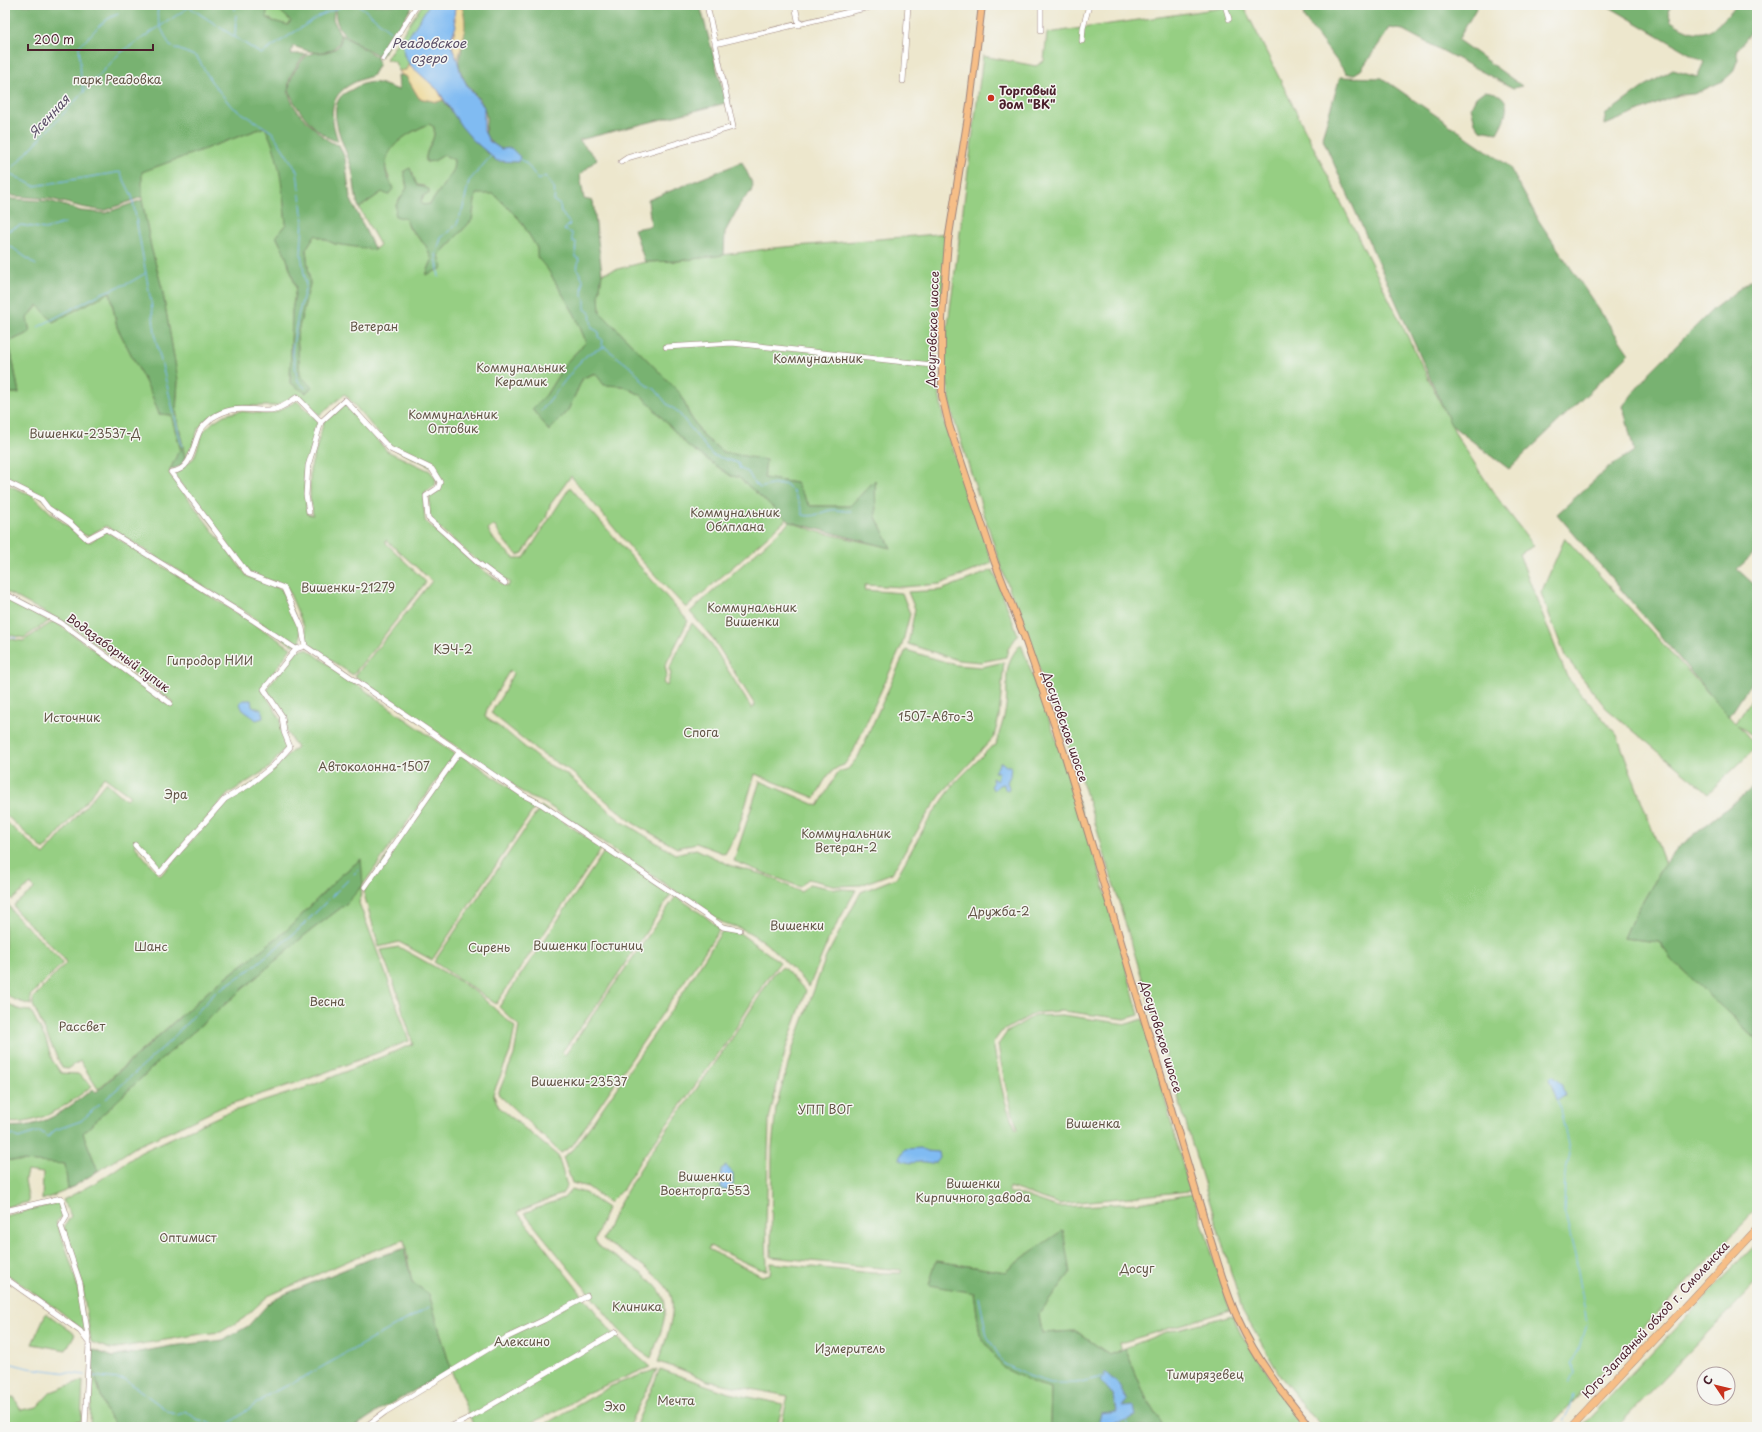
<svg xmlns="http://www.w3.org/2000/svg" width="1762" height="1432" font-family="'Playpen Sans',sans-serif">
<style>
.green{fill:#96cf83;stroke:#707757}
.forest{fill:#78b271;stroke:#61684e}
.sand{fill:#eeda9e;stroke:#9c7c64}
.water{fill:#80bbf2;stroke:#656d8e}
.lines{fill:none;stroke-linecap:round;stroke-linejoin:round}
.stream{stroke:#80bbf2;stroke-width:1}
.minor-casing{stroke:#9c837c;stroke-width:6}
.major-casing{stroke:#9c837c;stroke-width:8}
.highway-casing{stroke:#9c837c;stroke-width:8}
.minor{stroke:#fff;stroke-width:5}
.major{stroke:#f6be87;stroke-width:6}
.highway{stroke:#f6be87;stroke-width:7}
.poi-dot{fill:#c8321e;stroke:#f6f6f2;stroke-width:1.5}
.labels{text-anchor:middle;stroke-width:3;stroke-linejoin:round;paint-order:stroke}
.park-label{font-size:12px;fill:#615445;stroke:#f6f6f2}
.poi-label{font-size:12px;font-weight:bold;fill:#4a1f2b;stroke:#f6f6f2;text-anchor:start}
.street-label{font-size:12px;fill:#4a1f2b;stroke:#f6f6f2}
.water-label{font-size:13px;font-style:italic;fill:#5a4e67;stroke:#f6f6f2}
</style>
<rect width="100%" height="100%" fill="#f6f6f2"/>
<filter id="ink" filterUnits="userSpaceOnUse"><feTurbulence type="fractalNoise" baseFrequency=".025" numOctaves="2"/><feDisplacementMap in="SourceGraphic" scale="8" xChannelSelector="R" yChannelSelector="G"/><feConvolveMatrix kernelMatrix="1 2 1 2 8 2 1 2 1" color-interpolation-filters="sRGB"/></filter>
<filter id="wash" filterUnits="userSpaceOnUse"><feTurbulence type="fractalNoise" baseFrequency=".012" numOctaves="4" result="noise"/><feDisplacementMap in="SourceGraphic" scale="16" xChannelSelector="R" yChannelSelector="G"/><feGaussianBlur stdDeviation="0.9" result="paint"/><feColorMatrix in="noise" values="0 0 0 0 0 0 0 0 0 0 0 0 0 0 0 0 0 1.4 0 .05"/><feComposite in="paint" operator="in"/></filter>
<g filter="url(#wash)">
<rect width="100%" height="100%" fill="#ede7cd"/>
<path class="green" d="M268,5H288V7L281,10L291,21L288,25L273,21L266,17Z
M422,5H429L404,55L409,63L406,70L399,71L395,62L386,59Z
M1243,5L1457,436L1493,492L1534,546L1519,554L1567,677L1617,735L1665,864L1632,920L1624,938L1659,942L1672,960L1757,1040V1209L1549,1427H1321L1281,1377L1243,1312L1085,790L1000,564L951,410L944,355L983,56L1036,66L1044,61L1047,33Z
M429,124L434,127C437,141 424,148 426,162L434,161L444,155L454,160L453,171L430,204L423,205L421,201L424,195V186L417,185L413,179V172L405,180L407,188L396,205L406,219L409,228L426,246L432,260L426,275L439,255L472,220L476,194L494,193L520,220L537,248L538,257L548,270L575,315L586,342L566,363L546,395L532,409L549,431L568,410L583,378L596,373L604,385L623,386L641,395L688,446L731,476L738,477L787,519L686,608L638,557L571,476L550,505L546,518L523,553L518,555C507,546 501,537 494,525L488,530L495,541L514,558H524L570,487L688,621L665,666L667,675L663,683L667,686L671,674L669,669L692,623L711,643L752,709L755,705L714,640L690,612L790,522L819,532L891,548L876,517L875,481L850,506H810L796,483L764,478L736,455L723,452L703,436L689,414L680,394L600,312L599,295L602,273L645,262L678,261L773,248L949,233L934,363L944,422L992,563L940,584L903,587L865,585L864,590L902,593L910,614L902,645L853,752L844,765C828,769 823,784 815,798L755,774L737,833L725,854L696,843L677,848L633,823L569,770L542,754L491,713L504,692L513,673L510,670L487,709L485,717L508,733L540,760L566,774L621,821L675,854L696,849L732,866L765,875L801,892L809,884L829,888L856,890L829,938L809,987C783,960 762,931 723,923L545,803L531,798L355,676L432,581L386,540V543L426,582L353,675L309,646L304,627L287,587L250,573L173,474L194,458L203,432L213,422L224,415L240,411L266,414L276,412L297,401L319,422L304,475L307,514L313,515L310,498V470L324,421L344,403L387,451L430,471L436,479L435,486L425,493L424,507L425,521L477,566L507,587L510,583L475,559L429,519L430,495L440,488L434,468L390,447L345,394L319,415L297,394L276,406H239L223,409L207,419L198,429L193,445L185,458L176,411L178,380L162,288L151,247L142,200L141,172L265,127C282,160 282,188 286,224L276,236L286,256L296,288L292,311L290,383L311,387L300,375L297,335L310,284L306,249L315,235L335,244L375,249L380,245L359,208L382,192L390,179C373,152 407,133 429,124Z
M110,292L117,327L151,393L159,414L171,415L181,451L169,473L247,576L282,589L300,628L301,644L292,645L247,613L106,526L88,536L82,534L51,508L44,499L33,491L5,481V393H19L9,342L30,332L27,318L39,305L53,322Z
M5,484L32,495L51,513L84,539L90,542L106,531L250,621L291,648L262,689L281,720C279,730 284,737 286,747L269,768L228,794L161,870L136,843L134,845L160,876L229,799L272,771L291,752L297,748L286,731L287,717L266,689L297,650L307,649L455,754L363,885L359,903L391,988L409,1041L305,1080L224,1106L176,1129L137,1146L98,1171L83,1133L155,1065L305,935L346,904L361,859L338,878L287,930L211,989L98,1089L80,1061L68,1069L62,1068L33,1005V998L66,963L63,957L17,912L14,905L34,889L31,884L12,900L5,890V821L44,855L106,782L126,800L130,796L104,777L89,798L44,850L5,814V638L23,641L54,621L171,706L174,703L77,630L5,591Z
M1565,538L1736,723L1757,691V739L1738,725L1757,747L1708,793L1606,708L1565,656L1541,593Z
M993,570L1018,635L1008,649L1006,657L981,662L958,660L908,644L915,609L908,592L941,590Z
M5,597L49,621L24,638L5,634Z
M1021,644L1072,782L1092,844L1139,1015L1125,1019L1062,1011L1035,1013L1001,1032L993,1043C999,1072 1002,1102 1016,1129H1018C1008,1102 1003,1074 998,1045L1007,1032L1034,1016L1062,1015L1127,1024L1143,1019L1190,1191L1060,1204L1009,1187V1193H1017L1058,1207L1138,1203L1193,1194L1230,1310L1120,1343L1121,1349L1110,1355L1076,1331L1042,1333L1039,1314L1070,1273L1029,1253L1005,1272L936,1261L974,1293L980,1335L1034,1383L1051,1388L1050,1423L1055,1427H781L788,1396L708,1381L680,1369L658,1362C664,1345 678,1311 670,1293C659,1272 622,1253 603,1240C627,1178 672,1124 710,1070C733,1039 753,1006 774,973L783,967L806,991L786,1048L769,1119L766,1226L767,1270L759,1269L710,1246L708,1249L762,1276L770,1274L771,1263L873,1273H901L900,1270L771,1257L772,1148L776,1108L792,1050L826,957L861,892L896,878L928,821L955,783L990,748L996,745C999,732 1005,718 1006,706C1009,679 1001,666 1021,644Z
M906,650L956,665L982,667L1004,662L999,717L994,737L943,792L928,813L892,873L861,885L838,886L808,879L800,887L734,861L760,781L818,806L838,772L848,769L858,757Z
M460,754L536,806L432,960L399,942L379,947L364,894L365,887Z
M541,806L602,848L496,1004L434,962Z
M606,849L672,893L600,1001L562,1052L565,1055L676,896L706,917L720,929L572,1146L561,1153L498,1094L514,1055L519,1026L499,1007Z
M5,899L14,914L62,961V964L30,996L31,1005C20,1001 13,1002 5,992Z
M724,928L738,932L780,962L764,983L729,1039L640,1161L623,1189L609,1203L588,1187L572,1183L563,1157L574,1149L676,1003Z
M399,947L453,977L477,993L515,1027L510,1052L493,1094L499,1107L558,1156L567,1186L562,1194L517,1212L613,1334L650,1367L589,1392L566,1406L523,1427H474L451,1370L429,1294L412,1282L404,1240L364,1254L268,1296L244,1318L221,1332L202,1334L110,1349L91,1342L82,1283L64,1227L71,1216L63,1200L100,1180L141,1152L224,1114L308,1087L413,1044L396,989L381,950Z
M5,999C12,1008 20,1011 31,1011L46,1040L52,1060L61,1073L78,1074L92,1086C67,1105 38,1127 5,1122Z
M5,1160L65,1163L68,1190L42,1200L43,1173L27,1171L25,1180L29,1202L5,1207Z
M572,1189L585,1193L607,1208L595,1240C600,1250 611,1254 621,1260C674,1293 673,1302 651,1358L640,1351L618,1329L524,1213L564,1198Z
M58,1203L63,1208L62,1217L56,1222C70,1257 83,1296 84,1334L79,1327L61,1312L5,1273V1216Z
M1757,1243V1281L1617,1427H1581Z
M46,1313L75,1334L66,1350L32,1344Z
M1232,1315L1241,1334L1305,1427H1164L1146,1398L1125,1348L1166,1332Z
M92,1365L105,1410L117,1427H90Z
M657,1369L628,1427H540L611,1386Z
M660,1369L729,1393L783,1404L777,1427H635Z
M83,1380L81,1422L5,1425V1398L14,1397L21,1410L37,1407L51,1392Z"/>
<path class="forest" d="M5,5H268L266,17L273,21L288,25L291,21L280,11L288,7V5H335L333,19L340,34V42C326,60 309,51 293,46L291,54H307C301,58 298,64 294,70C279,93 297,113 314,128C321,135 329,143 339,145L345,158L350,198L375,250L335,244L315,235L306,249L310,284L297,335L300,375L312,387L306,393L290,383L292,311L296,288L286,256L276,236L286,224C282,188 281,160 265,127L142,172V197L104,211L81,207L51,199L12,196L5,192Z
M336,5H413L381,57C359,44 331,36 336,5Z
M455,5H700L726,103L579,140L597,159L580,175L584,199L593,201L602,273L599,295L600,312L681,394L689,414L703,436L723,452L766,460L764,478L796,483L810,506H850L875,480L876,517L891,548L790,522L738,477L731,476L688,446L641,395L623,386L604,385L595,373L583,378L568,410L549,431L532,409L546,395L566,363L586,342L575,315L548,270L537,257V248L520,220L494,194H476L472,220L439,255L443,268L426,275L432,260L426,246L409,227L406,219L395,216L396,205L407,188L404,171L410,168L417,185L429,189V194L424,195L421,201L423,205L430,204L453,171L454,160L444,155L434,161L426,162C424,149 437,141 434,127L429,124C409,132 382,147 386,172C387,178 392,183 393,189L388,195L382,192L359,208C354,194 355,180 351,166C346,149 328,116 339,99C342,94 347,92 351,90C373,77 377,83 399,90L398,75L406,76L419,98L437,102L443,100L472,139L497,161L501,149C474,132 492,129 484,108C480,96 465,87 461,72C456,56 461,60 462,46C464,33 464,21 462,7H454Z
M1302,5H1478L1458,40L1522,86L1513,88L1403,30L1390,28L1361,70L1353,75L1346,73L1304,18Z
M1606,5H1672L1668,11L1671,21C1702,43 1715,31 1736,5H1757C1757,28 1750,34 1736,51L1738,59L1733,72L1723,81L1694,94L1679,95L1605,125V115L1645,86L1673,70L1697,77L1704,62Z
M341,34L377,57L379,64L372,76C334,87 325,103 338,141C322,140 294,108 290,93C288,86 291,78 294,72C298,66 303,57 310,54C320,50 343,56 341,34Z
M1340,77L1382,78L1509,166L1539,221L1629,354L1509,469L1451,425L1322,137Z
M1484,91C1514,93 1509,113 1497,133L1480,130L1475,123L1471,107L1476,97Z
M742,162L753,185L751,192L742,201L725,232L724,255L678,261L645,262L634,229L651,226L648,200Z
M5,196L12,199L50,201L81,211L105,213L142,200L151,247L162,288L178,380L176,411L185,458L181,466L170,470L178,452L181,451L171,415L159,414L151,393L117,327L110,292L53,322L38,305L27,318L30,332L9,342L19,393H5Z
M1757,275V551L1737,569L1757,587V674L1729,717L1557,514L1607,469L1634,451L1623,406L1649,373L1712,310Z
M1757,784V1040L1672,960L1659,942L1624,938L1632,920L1665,864L1679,847Z
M361,859L363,885L346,904L305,935L155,1065L83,1133L98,1171L68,1190L65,1164L5,1160V1126C42,1130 65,1110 93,1089L96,1092L211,989L287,930L338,878Z
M1063,1230L1070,1273L1039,1314L1042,1333L1076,1331L1110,1355L1125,1348L1146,1398L1164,1427H1055L1050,1423L1051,1388L1034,1383L1003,1368L980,1335L974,1293L929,1285L936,1261L1005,1272L1029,1253Z
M406,1248L405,1253L412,1282L429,1294L451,1370L383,1408L354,1427H117L105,1410L92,1365V1349L112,1357L171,1346L223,1340L248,1326L269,1303L285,1294L370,1259Z"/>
<path class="sand" d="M454,7H462C468,23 464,44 457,59C449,42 453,44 455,27C456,21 454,14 454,7Z
M409,63L438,90L443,100L437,102L419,98L406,76L402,75L399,71L406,70Z"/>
<path class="water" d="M429,5H455L454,19L456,26L451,39L452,47L457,59L461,74L468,87L484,107V131L489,141L501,149L511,148L520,157L518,162L497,161L472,139L461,126L438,90L410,65L404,55L403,45Z
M244,700H251L252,706L262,710L263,718L256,720C250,713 241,713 240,702Z
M1001,762L1006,766H1011L1010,776L1007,782L1009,788L1008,790L1005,789L1004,784L999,785L994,790L991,786L993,784L992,778L997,781L999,772H994Z
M1553,1076L1561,1083L1565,1096L1557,1100L1549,1079Z
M920,1148L924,1151L939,1152L940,1158L936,1163C930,1164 925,1161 920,1162C911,1163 906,1164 899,1158L905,1149Z
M726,1166L733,1173V1184L730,1190H724L721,1188V1169Z
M1106,1373L1119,1385L1127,1400L1122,1407L1134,1406L1136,1416L1121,1422L1098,1424L1101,1414L1117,1412L1114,1396L1100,1380Z"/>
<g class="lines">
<path class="stream" d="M159,5L157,14L160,26L170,46L197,57L211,81L231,106L272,132L297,171L303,221L301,254L306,286L298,316L292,350L298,381L305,388
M235,5V10
M359,5L390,31
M235,36L236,15
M84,92L81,77L79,46C93,35 100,20 118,14
M519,159L526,163L539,180L545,176C553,189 556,183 554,201L560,205L561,212L570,224L564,230L572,233V241L576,242L575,257L579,259L577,269L583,279L582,295L585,298V309L590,313L592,328L599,332L598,337L603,340L602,345L634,370L646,385L655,389L667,404L677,411L712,455L738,463L740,469L748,472L753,481L760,488L771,485L786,484C795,492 800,503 803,515C814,518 820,512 831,510C838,509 843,512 851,511
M9,173L34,186L120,172L132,196L151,302L156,341L182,446
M5,176L120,53L189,7L261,54L319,16L345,5
M5,232L21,225L45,229L65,223
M5,245L13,248L36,265
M439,277L436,254L441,238L457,224L463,208L469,181L491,156
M38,327L102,293L129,283L146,273
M541,411L578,364L588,354L604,347
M5,636L16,638
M354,874L360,868
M106,1099L170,1041L215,993L249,970L297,931L349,879
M1558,1099L1570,1154L1565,1173L1564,1211L1575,1254L1587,1323L1581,1345L1571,1362L1575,1372L1570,1383
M5,1136L13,1135L18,1138L40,1131L48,1137L55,1130L81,1121L100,1104
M979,1297L987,1336L1004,1364L1029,1376L1051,1383H1076L1102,1377L1104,1378
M5,1362L28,1368L85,1375
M92,1376L126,1380L169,1412L178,1415L186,1411L196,1419L224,1427L271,1393L295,1382L429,1307
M1127,1419L1129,1427
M1566,1425L1563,1422L1570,1408L1574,1395"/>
</g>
</g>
<g filter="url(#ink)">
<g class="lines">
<g class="minor-casing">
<path id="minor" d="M795,5L799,25
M1225,5L1229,19
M1041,30V5
M1082,41L1083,28L1089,5
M715,44L878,5
M383,59L417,5
M903,81L908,5
M621,162L627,158L733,127L707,5
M666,347L732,343L941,366
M5,481L41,499L48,508L70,523L87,539L106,529L254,621L296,649
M309,512L306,495L308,466L321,422L345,400L390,449L432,469L440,482L438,488L426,496L428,518L478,563L505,583
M5,594L61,623L170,703
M305,646L302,628L284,588L248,574L171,472C194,470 192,443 201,429C204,425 209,421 212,418C231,405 245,410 266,410C277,411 288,404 297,397L321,422
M135,845L160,873L225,799L249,785L273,766L290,747L284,732L282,716L264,689L296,649L305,646L523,795L541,804L723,927L740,930
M365,887L460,751
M5,1211L61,1198L67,1216L61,1226L80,1283L89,1343
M5,1278L80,1331L89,1343L85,1427
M73,1427L85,1426
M365,1427L385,1412L508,1337L544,1320L587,1296
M450,1427L471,1417L616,1332"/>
</g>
<g class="major-casing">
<path id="major" d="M982,5L970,104L948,241L942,319V396L949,425L995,563L1024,636L1065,756L1209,1235C1218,1263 1226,1294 1239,1321C1256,1359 1284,1395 1310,1427"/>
</g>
<g class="highway-casing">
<path id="highway" d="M1572,1427L1757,1229"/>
</g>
<use href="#minor" class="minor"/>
<use href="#major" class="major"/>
<use href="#highway" class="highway"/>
</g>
</g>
<circle class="poi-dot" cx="991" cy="98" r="4"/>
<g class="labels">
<g class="park-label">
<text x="117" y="84">парк Реадовка</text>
<text x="374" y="331">Ветеран</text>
<text x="818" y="363">Коммунальник</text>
<text x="521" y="372">Коммунальник<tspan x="521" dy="14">Керамик</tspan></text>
<text x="453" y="419">Коммунальник<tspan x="453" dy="14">Оптовик</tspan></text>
<text x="85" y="438">Вишенки-23537-Д</text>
<text x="735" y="517">Коммунальник<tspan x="735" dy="14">Облплана</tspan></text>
<text x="348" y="592">Вишенки-21279</text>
<text x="752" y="612">Коммунальник<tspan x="752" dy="14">Вишенки</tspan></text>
<text x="453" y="654">КЭЧ-2</text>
<text x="210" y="665">Гипродор НИИ</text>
<text x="936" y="721">1507-Авто-3</text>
<text x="72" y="722">Источник</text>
<text x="701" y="737">Спога</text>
<text x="374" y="771">Автоколонна-1507</text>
<text x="176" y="799">Эра</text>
<text x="846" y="838">Коммунальник<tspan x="846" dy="14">Ветеран-2</tspan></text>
<text x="999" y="916">Дружба-2</text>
<text x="797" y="930">Вишенки</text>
<text x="588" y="950">Вишенки Гостиниц</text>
<text x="151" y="951">Шанс</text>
<text x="489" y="952">Сирень</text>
<text x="327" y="1006">Весна</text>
<text x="82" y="1031">Рассвет</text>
<text x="579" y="1086">Вишенки-23537</text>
<text x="825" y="1114">УПП ВОГ</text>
<text x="1093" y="1128">Вишенка</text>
<text x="705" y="1181">Вишенки<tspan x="705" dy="14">Военторга-553</tspan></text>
<text x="973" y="1188">Вишенки<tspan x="973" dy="14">Кирпичного завода</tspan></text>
<text x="188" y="1242">Оптимист</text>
<text x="1137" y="1273">Досуг</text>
<text x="637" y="1311">Клиника</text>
<text x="522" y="1346">Алексино</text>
<text x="850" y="1353">Измеритель</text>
<text x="1205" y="1379">Тимирязевец</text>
<text x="676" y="1405">Мечта</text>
<text x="615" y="1411">Эхо</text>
</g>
<g class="poi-label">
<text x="999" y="95">Торговый<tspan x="999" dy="14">дом "ВК"</tspan></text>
</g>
<g class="street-label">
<text transform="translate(933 329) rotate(-88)" y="4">Досуговское шоссе</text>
<text transform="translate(118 653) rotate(36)" y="4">Водазаборный тупик</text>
<text transform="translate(1065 727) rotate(71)" y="4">Досуговское шоссе</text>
<text transform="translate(1161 1037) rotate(73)" y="4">Досуговское шоссе</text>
<text transform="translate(1656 1320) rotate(-47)" y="4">Юго-Западный обход г. Смоленска</text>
</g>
<g class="water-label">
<text x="429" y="48">Реадовское<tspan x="429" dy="15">озеро</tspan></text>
<text transform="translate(49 116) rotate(-47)" y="5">Ясенная</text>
</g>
</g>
<rect width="1762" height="1432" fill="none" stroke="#f6f6f2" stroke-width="20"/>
<g transform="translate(1716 1386) rotate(305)"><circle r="19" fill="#f6f6f2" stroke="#b1a0a2"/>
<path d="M0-3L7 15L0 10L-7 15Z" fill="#c8321e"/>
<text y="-6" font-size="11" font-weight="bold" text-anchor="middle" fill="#4a1f2b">С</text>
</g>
<path d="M28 44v6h125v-6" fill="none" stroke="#4a1f2b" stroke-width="2"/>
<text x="34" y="44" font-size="12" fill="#4a1f2b" stroke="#f6f6f2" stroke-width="3" paint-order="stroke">200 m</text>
</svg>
